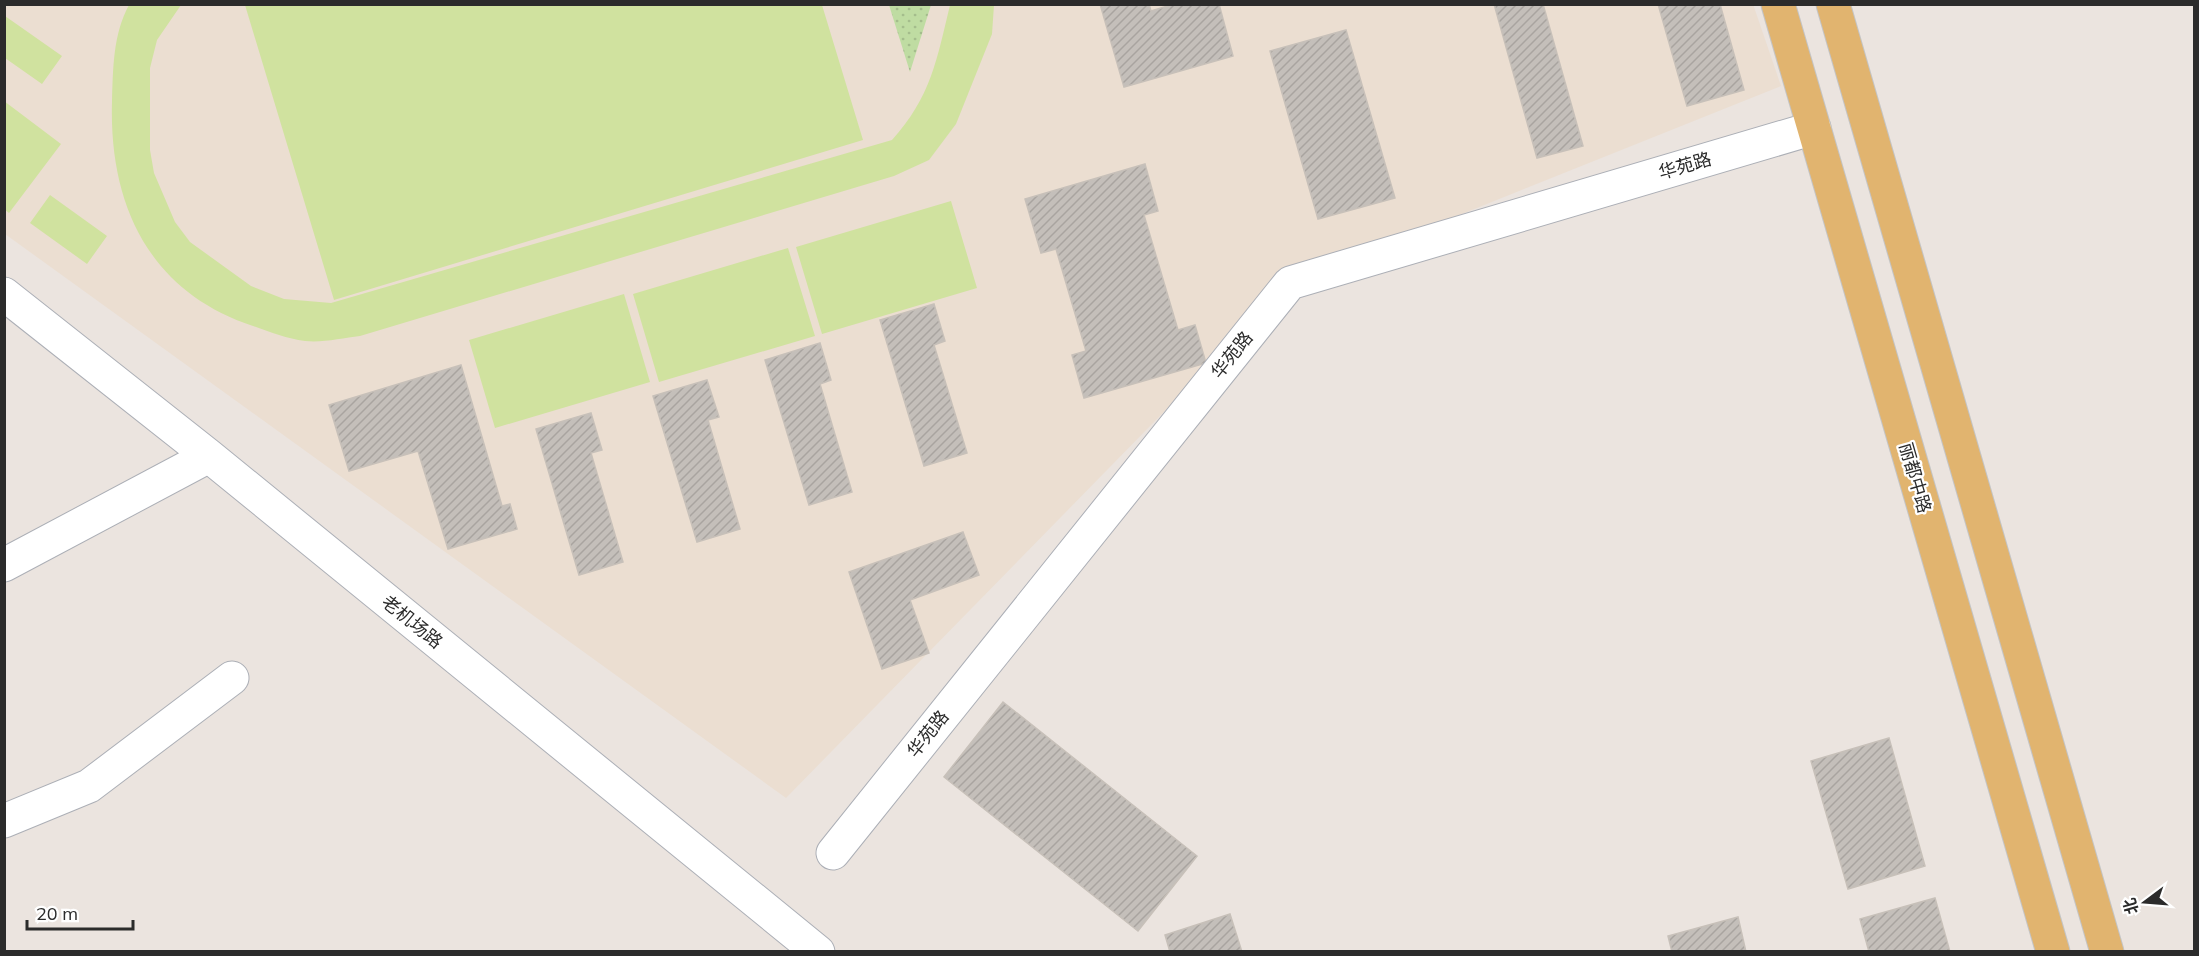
<svg xmlns="http://www.w3.org/2000/svg" width="2199" height="956" font-family="Mulish,'Noto Sans SC',sans-serif">
<style>
.education{fill:#ebded1}
.grass{fill:url(#grass-dots)}
.pitch{fill:#d0e29f}
.building{fill:url(#building-hatch);stroke:#c7c0b9;stroke-width:1.5}
.lines{fill:none;stroke-linecap:round;stroke-linejoin:round}
.minor-casing{stroke:#acafb6;stroke-width:35}
.major-casing{stroke:#c4c4c4;stroke-width:35}
.minor{stroke:#fff;stroke-width:33}
.major{stroke:#e1b46f;stroke-width:33}
.labels{text-anchor:middle;stroke-width:4.5;stroke-linejoin:round;paint-order:stroke}
.street-label{font-size:18px;fill:#2b2b2b;stroke:#fff}
</style>
<defs>
<pattern id="grass-dots" width="8" height="8" patternUnits="userSpaceOnUse" patternTransform="scale(1.5)"><rect width="8" height="8" fill="#bfdca2"/><path d="M2 2h.1M6 6h.1" fill="none" stroke="#a4bd8c" stroke-width="1.8" stroke-linecap="round"/></pattern>
<pattern id="building-hatch" width="6" height="6" patternUnits="userSpaceOnUse" patternTransform="scale(1.5)"><rect width="6" height="6" fill="#c4bfba"/><path d="M-1 1l2-2M0 6l6-6M5 7l2-2" fill="none" stroke="#a9a4a0"/></pattern>
</defs>
<rect width="100%" height="100%" fill="#ebe4df"/>
<path class="education" d="M1753,4L1781,86L1290,283L786,798L5,234V5Z"/>
<path class="grass" d="M889,5H931L910,72Z"/>
<path class="pitch" d="M129,5H181L157,40L150,68V150L154,173L175,222L190,242L251,286L284,299L331,303L892,140C931,97 937,59 950,5H994L992,34L956,124L929,160L894,176L360,336C343,338 322,343 305,341C287,339 270,332 253,326C150,292 109,206 112,102C113,69 113,34 129,5Z
M245,5H822L863,140L334,300Z
M5,16L62,56L42,84L5,58Z
M4,101L61,144L9,213L4,209Z
M50,195L107,236L87,264L30,223Z
M951,201L977,288L822,334L796,247Z
M788,248L815,336L659,382L633,294Z
M624,294L650,382L495,428L469,340Z"/>
<path class="building" d="M1100,4H1149L1151,11L1174,4H1219L1233,56L1124,87Z
M1494,4H1543L1583,146L1537,158Z
M1658,4H1720L1744,90L1687,106Z
M1346,30L1395,198L1318,219L1270,51Z
M1145,164L1158,211L1144,215L1178,330L1195,325L1206,363L1084,398L1072,355L1086,351L1056,249L1041,253L1025,199Z
M934,304L945,341L934,345L967,453L924,466L880,320Z
M820,343L831,380L820,384L852,492L809,505L765,360Z
M461,365L502,506L510,504L517,529L448,549L418,451L349,471L329,405Z
M707,380L719,417L708,420L740,529L697,542L653,396Z
M591,413L602,450L591,453L623,562L579,575L536,429Z
M963,532L979,575L910,600L929,653L882,669L849,572Z
M1003,702L1197,856L1138,931L944,777Z
M1889,738L1925,866L1848,889L1811,761Z
M1935,898L1950,952H1869L1860,919Z
M1230,914L1242,952H1170L1165,935Z
M1738,917L1746,952H1672L1668,936Z"/>
<g class="lines">
<g class="minor-casing">
<path id="minor" d="M4,294L209,456L818,952
M4,565L209,456
M4,821L89,786L232,678
M833,853L1290,283L1814,128"/>
</g>
<g class="major-casing">
<path id="major" d="M1778,4L2053,952
M1833,4L2107,952"/>
</g>
<use href="#minor" class="minor"/>
<use href="#major" class="major"/>
</g>
<g class="labels">
<g class="street-label">
<text transform="translate(1685 166) rotate(-16)" y="6">华苑路</text>
<text transform="translate(1232 355) rotate(-51)" y="6">华苑路</text>
<text transform="translate(1915 478) rotate(74)" y="6">丽都中路</text>
<text transform="translate(412 622) rotate(39)" y="6">老机场路</text>
<text transform="translate(928 734) rotate(-51)" y="6">华苑路</text>
</g>
</g>
<rect width="2199" height="956" fill="none" stroke="#2b2b2b" stroke-width="12"/>
<g transform="translate(2145 902) rotate(254)" stroke="#ffffff" stroke-width="4.5" paint-order="stroke">
<path d="M0-4.5L10 22L0 15L-10 22Z" fill="#2b2b2b"/>
<text y="-9" font-size="16" font-weight="bold" text-anchor="middle" fill="#2b2b2b">北</text>
</g>
<path d="M27 920v9h106v-9" fill="none" stroke="#2b2b2b" stroke-width="3"/>
<text x="36" y="920" font-size="18" fill="#2b2b2b" stroke="#ffffff" stroke-width="4.5" paint-order="stroke">20 m</text>
</svg>
